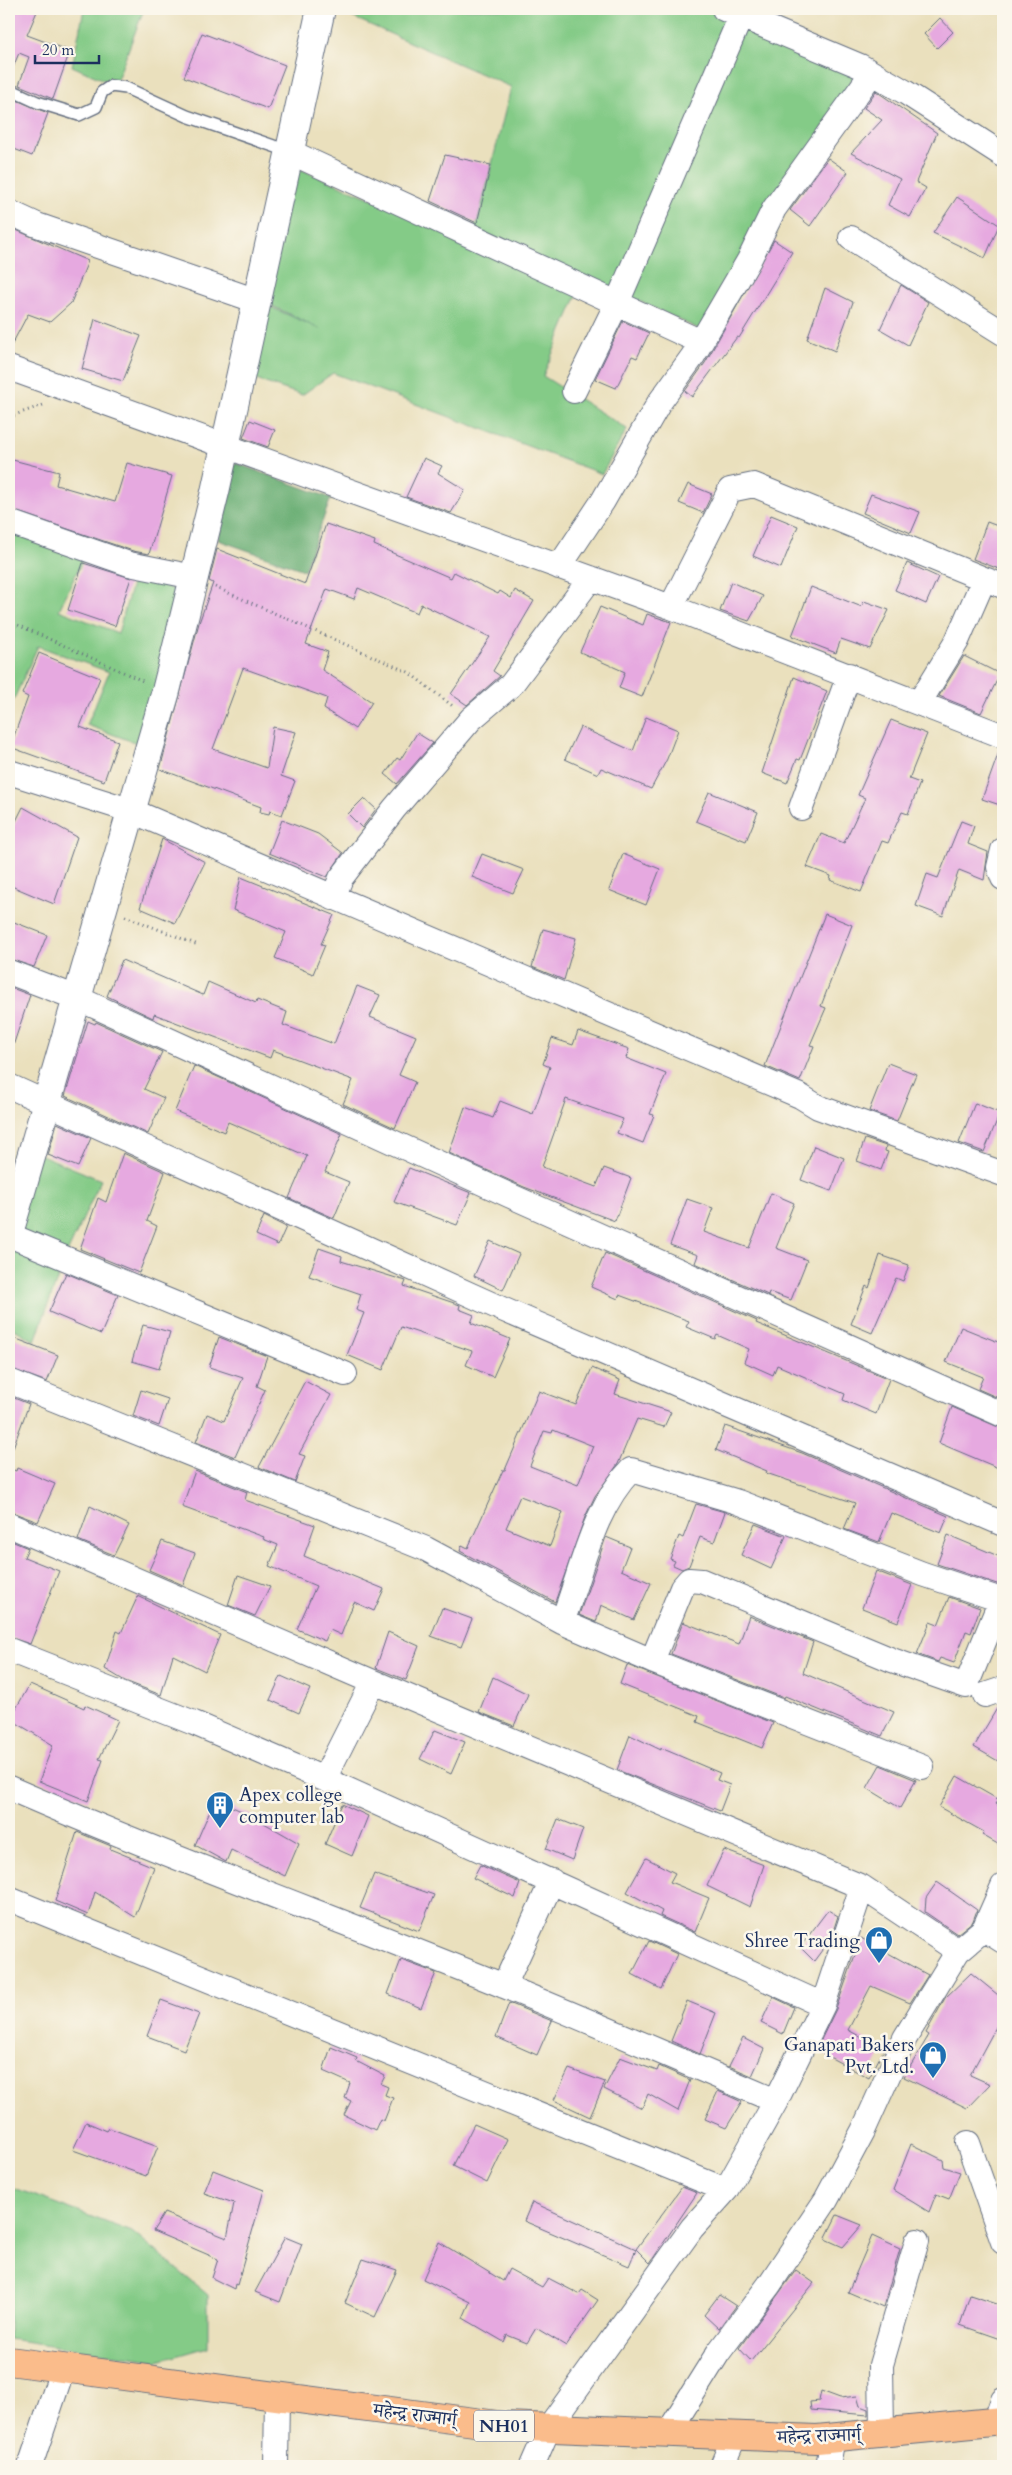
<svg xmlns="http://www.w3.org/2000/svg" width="1012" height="2475" font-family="Cardo,'Noto Serif Devanagari',serif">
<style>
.green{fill:#84cb87;stroke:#507d72}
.forest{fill:#6baf74;stroke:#436f69}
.building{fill:#e6a9e0;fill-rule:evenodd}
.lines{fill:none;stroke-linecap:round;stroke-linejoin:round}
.service-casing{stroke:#636d7f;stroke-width:14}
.minor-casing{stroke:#636d7f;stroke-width:26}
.tertiary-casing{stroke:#636d7f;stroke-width:30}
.trunk-casing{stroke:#636d7f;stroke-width:30}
.path{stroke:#636d7f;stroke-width:3;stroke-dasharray:1 4;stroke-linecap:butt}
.service{stroke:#fff;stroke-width:11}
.minor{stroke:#fff;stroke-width:24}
.tertiary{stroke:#fff;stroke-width:28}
.trunk{stroke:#fabc8b;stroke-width:28}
.labels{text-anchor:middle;stroke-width:5;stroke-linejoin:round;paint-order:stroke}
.shield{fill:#fbf7ec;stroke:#5e6b89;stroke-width:1}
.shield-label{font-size:18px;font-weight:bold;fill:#1b2f5e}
.poi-label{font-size:19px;fill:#1b2f5e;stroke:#fbf7ec;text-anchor:end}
.street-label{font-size:19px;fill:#1b2f5e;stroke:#fbf7ec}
</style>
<rect width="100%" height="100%" fill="#fbf7ec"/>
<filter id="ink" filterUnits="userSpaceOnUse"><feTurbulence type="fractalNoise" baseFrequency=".02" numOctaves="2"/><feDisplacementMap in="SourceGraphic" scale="10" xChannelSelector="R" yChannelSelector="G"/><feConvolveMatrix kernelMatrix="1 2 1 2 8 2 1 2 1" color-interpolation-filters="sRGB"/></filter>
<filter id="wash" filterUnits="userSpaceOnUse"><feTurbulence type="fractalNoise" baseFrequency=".0096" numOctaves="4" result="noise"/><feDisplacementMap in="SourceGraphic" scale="20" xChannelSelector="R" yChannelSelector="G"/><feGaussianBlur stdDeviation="1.12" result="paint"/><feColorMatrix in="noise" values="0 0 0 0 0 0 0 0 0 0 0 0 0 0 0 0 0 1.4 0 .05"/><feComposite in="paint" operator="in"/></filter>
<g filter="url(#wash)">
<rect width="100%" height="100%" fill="#eae0bd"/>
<path class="green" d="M84,9H144L115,85L72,66Z
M334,9H722L860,66L701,330L585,276L543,376L627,429L602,474L333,373L302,395L241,375L257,301L320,329L258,299L290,165L460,235L477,224L511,87Z
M9,526L85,555L59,610L118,633L135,574L190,596L150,748L87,725L109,672L38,646L9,710Z
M32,1151L101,1180L65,1258L35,1341L9,1326V1235Z
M9,2186L132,2232L208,2295V2347L159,2361L9,2339Z"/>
<path class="forest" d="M235,463L331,498L304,570L218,540Z"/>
<g id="blocks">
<path class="building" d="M9,9H38L27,35L70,51L53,99L19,85L29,57L19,53L9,77Z
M940,18L953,32L937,48L924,34Z
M202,33L285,65L268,109L184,77Z
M876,91L937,133L916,182L926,188L910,217L888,205L900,179L851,153L882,120L864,108Z
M14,99L48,113L32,156L9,147V113Z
M445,155L491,165L477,223L430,201Z
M828,158L848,172L810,226L790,210Z
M957,197L999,225L985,258L933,233Z
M9,227L88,261L71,303L50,322L28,314L9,350Z
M774,240L792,252L739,338L737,337L692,397L685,391L705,363Z
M901,285L928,302L908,345L880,329Z
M825,288L853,302L835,351L807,339Z
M95,319L141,336L123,381L82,369Z
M623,321L649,333L637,358L632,356L616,388L595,379Z
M250,420L275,430L268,447L243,438Z
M424,458L442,466L438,473L465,490L451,513L406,497Z
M9,459L59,472L56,485L115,502L127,463L172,476L149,554L133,551L9,509Z
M688,484L712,494L703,513L679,503Z
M871,494L920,512L911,533L863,513Z
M771,515L798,526L781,568L753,556Z
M987,522L1003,528V559L999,569L973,559Z
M326,524L375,541L374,545L451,578L454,572L498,594L500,591L511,598L515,590L534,601L493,671L500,676L467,705L451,694L490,637L421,604L417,613L358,588L354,599L327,589L306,644L328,652L322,670L372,702L355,729L324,709L327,698L243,668L213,749L267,768L273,727L296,732L281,776L295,781L282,815L270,811L269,814L260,812L261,807L160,769L199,623L213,583L209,581L217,549L305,584Z
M83,563L131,578L115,626L68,610Z
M907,563L938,577L926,604L895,590Z
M731,582L763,596L749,621L720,611Z
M811,587L862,607L864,601L889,610L870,649L841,639L836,653L792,636Z
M600,607L643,625L647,614L671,622L642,697L619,688L625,672L580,652Z
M39,653L100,678L80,727L118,741L104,781L10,747L28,697L22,694Z
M964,656L1000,674L981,713L939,696Z
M794,677L827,691L800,760L797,759L787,783L762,773Z
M646,717L678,730L667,759L651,789L601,768L598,774L565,759L580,727L633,751Z
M891,720L927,734L909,779L920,783L908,814L902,812L888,843L882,841L861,892L830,880L831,876L807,867L821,834L844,843L865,798L858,795Z
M417,733L433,743L397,784L385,774L397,758L400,760Z
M1000,749H1003V806L982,799Z
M709,792L758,812L746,841L696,821Z
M364,798L376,809L362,828L348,814Z
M23,807L77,837L54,904L9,885V835Z
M282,820L318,834L343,853L327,877L269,853Z
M961,821L974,826L968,844L988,852L984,880L959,870L943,916L916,906L927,874L938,878Z
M162,839L205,862L175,923L140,908Z
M482,854L524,870L513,893L472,877Z
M623,854L660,869L646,905L609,890Z
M241,877L334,915L321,944L325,945L313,974L275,958L286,932L233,910Z
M825,914L852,925L821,1006L826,1008L810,1045L814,1046L800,1081L765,1066Z
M9,920L47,935L34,967L9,959Z
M543,929L576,938L564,980L532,967Z
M122,960L203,995L208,982L256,1003L257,1000L287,1012L283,1025L334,1044L357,986L380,995L370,1017L416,1036L399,1075L415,1082L395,1128L343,1104L353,1080L273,1050L270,1058L154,1014L153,1018L107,996Z
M9,987L30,995L12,1049H9Z
M88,1021L95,1024L96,1022L162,1052L144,1089L164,1098L148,1134L65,1096Z
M578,1031L629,1049L626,1058L666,1074L650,1114L654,1115L643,1143L617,1133L623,1119L566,1099L542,1167L596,1187L604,1168L631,1178L615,1221L524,1187L449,1153L465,1107L493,1118L500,1101L533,1114L550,1067L543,1064L552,1038L573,1045Z
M888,1063L916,1074L897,1121L869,1111Z
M194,1066L342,1134L325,1172L349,1182L334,1218L289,1198L307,1156L228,1122L224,1132L175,1111Z
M975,1103L1000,1113L984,1152L959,1143Z
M57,1123L91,1138L78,1167L48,1155Z
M865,1139L886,1146L885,1151L888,1152L881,1170L857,1161Z
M814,1146L844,1158L831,1191L801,1180Z
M123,1153L165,1172L147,1221L157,1226L139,1273L80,1249L98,1198L106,1202Z
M409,1168L471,1193L457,1225L394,1202Z
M771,1193L794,1203L776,1248L807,1260L791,1300L769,1292L768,1295L695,1263L698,1255L670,1245L687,1199L713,1208L704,1232L749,1248Z
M264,1216L286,1227L278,1245L256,1235Z
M490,1241L519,1254L503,1290L474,1276Z
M319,1248L342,1256L341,1261L406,1281L404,1286L460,1305L459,1309L474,1315L471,1323L510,1339L493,1377L466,1365L472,1351L401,1327L383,1370L347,1355L364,1313L356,1310L361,1294L309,1276Z
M605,1253L757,1321L756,1323L889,1379L876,1414L843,1400L845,1394L777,1365L773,1375L744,1362L749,1349L717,1335L715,1339L686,1327L689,1321L619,1295L618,1299L591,1287Z
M880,1255L909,1265L903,1281L896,1278L872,1333L851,1324L866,1286L869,1288Z
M66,1273L118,1295L101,1334L49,1312Z
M143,1325L170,1332L159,1369L132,1361Z
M961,1327L1003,1344V1400L978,1389L983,1377L946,1362Z
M9,1336L58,1355L47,1382L9,1368Z
M219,1337L267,1356L257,1386L265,1390L235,1457L196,1442L207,1414L224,1421L243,1378L209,1367Z
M592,1368L620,1380L615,1394L671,1412L664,1427L637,1419L618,1464L595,1496L585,1517L555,1602L460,1551L462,1545L468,1548L503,1470H505L539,1391L576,1405ZM553,1430L593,1446L578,1485L530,1466L544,1431L552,1433ZM520,1496L563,1512L550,1546L506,1528Z
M305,1381L331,1395L299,1454L305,1456L295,1482L259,1467Z
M141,1390L168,1399L159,1426L133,1416Z
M9,1396L29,1404L11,1453H9Z
M952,1407L1003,1429V1470L939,1443Z
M725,1426L802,1453L948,1516L941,1533L891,1513L879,1542L844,1529L855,1503L766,1473L767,1471L716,1450Z
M9,1468L16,1471L17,1468L55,1484L38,1522L9,1511Z
M195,1471L247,1492L245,1500L315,1525L304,1556L384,1589L374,1611L354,1602L341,1635L330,1630L325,1641L297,1629L316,1586L269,1566L278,1545L263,1539L264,1537L182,1507Z
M696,1504L725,1512L714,1542L700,1537L689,1566L682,1569L673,1565L675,1561L670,1559L679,1536L683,1538Z
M90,1506L129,1525L114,1555L78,1540Z
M755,1524L786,1536L771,1569L741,1555Z
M948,1535L1003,1558V1586L937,1564Z
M606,1537L630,1547L621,1570L651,1583L634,1620L601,1605L596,1622L579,1615Z
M9,1540L28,1548L24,1557L59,1571L30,1644L9,1637Z
M162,1541L195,1553L183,1585L149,1570Z
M876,1571L912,1585L898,1622L862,1608Z
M238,1575L270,1586L255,1616L228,1605Z
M138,1596L220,1635L205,1671L173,1655L161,1695L125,1681L105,1669L117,1631L121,1633Z
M949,1597L980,1608L971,1633L966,1631L954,1663L940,1658L938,1662L917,1654L930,1622L938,1625Z
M442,1608L472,1619L461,1647L431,1636Z
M749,1616L813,1642L803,1673L894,1712L882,1736L785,1696L784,1698L671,1654L683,1622L739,1644Z
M388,1632L419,1646L406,1680L376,1668Z
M627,1665L773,1723L762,1748L697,1722L699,1716L620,1684Z
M281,1676L310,1689L299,1713L270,1700Z
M493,1677L528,1694L514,1726L479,1712Z
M30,1684L84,1708L85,1705L118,1720L99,1759L103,1760L88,1801L39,1781L53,1745L10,1719Z
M1003,1703V1764L974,1747L999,1705Z
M435,1730L465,1742L451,1774L420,1759Z
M630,1735L661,1750V1748L720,1773L717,1780L730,1785L720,1811L617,1770Z
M880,1765L916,1780L900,1808L867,1788Z
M957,1776L999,1800L996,1804L1003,1809V1847L982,1835L984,1832L939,1807Z
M215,1799L250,1815L299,1843L285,1876L231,1850L226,1862L195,1845Z
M342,1804L368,1816L352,1856L325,1844Z
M558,1819L583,1829L572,1860L546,1849Z
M77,1832L111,1846L110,1849L154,1867L135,1917L95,1892L88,1915L55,1901Z
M724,1850L764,1865L750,1907L707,1886Z
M646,1858L675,1873L670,1882L709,1898L695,1932L660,1916L662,1911L627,1892Z
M480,1865L520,1883L515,1898L473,1878Z
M374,1874L434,1895L419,1931L360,1908Z
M937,1882L977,1910L973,1921L957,1934L925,1912L926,1898Z
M828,1910L838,1916L831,1938L814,1961L800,1947Z
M861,1938L928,1975L910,2003L871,1986L848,2030L884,2049L869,2078L816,2050L836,2009Z
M649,1941L677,1954L661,1989L632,1974Z
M401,1960L436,1973L421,2008L388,1994Z
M971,1973L1003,1999V2014L970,2075L990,2084L967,2108L904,2077L929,2035L926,2033L945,1998Z
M773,1997L794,2007L783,2034L761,2023Z
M161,2000L199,2014L184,2050L147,2036Z
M687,2001L716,2013L700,2054L671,2041Z
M509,2003L552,2021L537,2055L496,2037Z
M743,2038L764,2049L752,2076L729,2066Z
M331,2047L357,2058L356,2061L385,2076L381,2084L388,2087L385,2095L393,2098L384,2121L380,2119L375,2130L344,2115L351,2101L345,2098L350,2083L323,2071Z
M620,2057L657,2071L659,2066L690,2080L678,2111L648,2094L642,2108L604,2089Z
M569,2069L605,2082L590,2117L554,2100Z
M718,2091L742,2102L726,2128L705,2119Z
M86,2122L107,2131L109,2128L158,2146L146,2176L73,2150Z
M474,2124L508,2139L487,2183L453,2166Z
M911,2144L943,2160L944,2167L960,2172L949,2199L936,2194L929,2212L893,2190Z
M213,2170L264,2190L237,2285L235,2284L234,2289L212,2278L218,2259L153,2231L164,2213L227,2238L234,2203L204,2193Z
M682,2187L697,2193L650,2263L636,2249Z
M532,2202L636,2249L629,2266L524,2221Z
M837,2215L862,2225L843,2247L825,2239Z
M872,2236L900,2249L883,2307L848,2292Z
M285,2237L302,2244L280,2302L255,2292Z
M439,2242L503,2281L509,2269L542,2287L548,2278L579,2294L582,2290L598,2300L566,2346L536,2328L527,2343L507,2335L504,2342L463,2318L470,2302L423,2279Z
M363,2259L397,2270L375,2317L345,2303Z
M796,2270L814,2283L751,2361L739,2348Z
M719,2295L736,2306L719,2329L704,2315Z
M970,2295L1003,2306V2329L1000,2339L960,2325Z
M821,2391L840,2398L857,2396L860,2406L868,2409V2415L811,2410L810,2402L819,2401Z"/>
</g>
</g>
<g filter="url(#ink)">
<use href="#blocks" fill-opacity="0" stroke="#636d7f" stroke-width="1"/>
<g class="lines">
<g class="service-casing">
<path id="service" d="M9,89L37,102L79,115L96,107L102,92L111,86L126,88L187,116L288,151"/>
</g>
<g class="minor-casing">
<path id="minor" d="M724,9L860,66L905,92L1003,155
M288,151L701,342
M9,212L37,225L257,301
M851,238L1003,333
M9,368L671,607L1003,736
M574,391L617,303L741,16
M9,522L129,564L194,577
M559,567L603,501L659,403L693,356L749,260L774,209L872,73
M671,607L730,490L754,485L984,579
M919,703L957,641L984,579L1003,586
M9,772L132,811L800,1096L818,1107L1003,1174
M801,808L849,675
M1003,850L999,867L1003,878
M333,898L341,878L394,809L471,719L511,685L591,578
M9,972L77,998L511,1196L1003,1415
M9,1086L502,1309L1003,1524
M9,1235L345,1374
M9,1381L426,1549L562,1622L652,1661L922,1767
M9,1525L373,1682L862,1887L958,1951
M562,1622C582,1571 592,1510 631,1470L738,1502L923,1574L1001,1600L966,1686L892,1660L702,1581L689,1580L682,1588L652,1661
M9,1650L194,1723L324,1779L823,2005
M985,1695L1003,1689
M324,1779L373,1682
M9,1788C172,1859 339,1919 504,1986C595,2023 685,2063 776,2101L726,2190
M9,1899L726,2190L692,2228L549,2427L532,2466
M984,1929L1003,1941
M504,1986L552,1881
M776,2101L823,2005L862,1887
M968,2143L1003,2242
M995,2422L1003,2400
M882,2432L881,2365L917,2241
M668,2433L718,2353L769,2285L826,2200L863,2131L905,2038L958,1951L984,1929L1003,1886
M30,2466L63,2368
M276,2466L277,2396
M722,2466L735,2435
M828,2466L833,2437"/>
</g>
<g class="tertiary-casing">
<path id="tertiary" d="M9,1233L166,691L215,492L321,9"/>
</g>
<g class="trunk-casing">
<path id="trunk" d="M9,2361L505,2426L817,2439L1003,2421"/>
</g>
<path class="path" d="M9,417L43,405
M215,587L408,672L454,707
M9,621L143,681
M125,916L198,945"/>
<use href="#service" class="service"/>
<use href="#minor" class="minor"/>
<use href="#tertiary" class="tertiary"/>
<use href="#trunk" class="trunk"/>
</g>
</g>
<defs>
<g id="building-pin" transform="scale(1.4375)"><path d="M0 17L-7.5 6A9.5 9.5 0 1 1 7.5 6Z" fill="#1f6fb2" stroke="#fbf7ec"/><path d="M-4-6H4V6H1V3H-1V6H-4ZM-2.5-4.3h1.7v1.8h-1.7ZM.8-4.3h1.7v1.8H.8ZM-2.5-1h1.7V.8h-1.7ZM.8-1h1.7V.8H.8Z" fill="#fff"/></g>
<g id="shop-pin" transform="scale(1.4375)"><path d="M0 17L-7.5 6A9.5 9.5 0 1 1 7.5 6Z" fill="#1f6fb2" stroke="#fbf7ec"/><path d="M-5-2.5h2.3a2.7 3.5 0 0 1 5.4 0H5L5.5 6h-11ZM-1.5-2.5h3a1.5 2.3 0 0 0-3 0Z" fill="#fff"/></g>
</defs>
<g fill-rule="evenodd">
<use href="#building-pin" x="220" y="1805"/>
<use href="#shop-pin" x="879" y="1940"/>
<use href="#shop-pin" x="933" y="2055"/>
</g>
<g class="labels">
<rect class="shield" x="474" y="2410.5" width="60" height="31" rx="4"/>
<g class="shield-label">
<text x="504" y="2432">NH01</text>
</g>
<g class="poi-label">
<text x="239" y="1801" text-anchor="start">Apex college<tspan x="239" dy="22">computer lab</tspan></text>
<text x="860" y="1947">Shree Trading</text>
<text x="914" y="2051">Ganapati Bakers<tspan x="914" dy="22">Pvt. Ltd.</tspan></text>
</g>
<g class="street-label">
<text transform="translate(415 2414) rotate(7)" y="7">महेन्द्र राज्मार्ग्</text>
<text transform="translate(819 2435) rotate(-2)" y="7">महेन्द्र राज्मार्ग्</text>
</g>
</g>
<rect width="1012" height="2475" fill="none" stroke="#fbf7ec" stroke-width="30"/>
<path d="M35 55v8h64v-8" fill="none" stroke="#1b2f5e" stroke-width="2.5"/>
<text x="42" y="55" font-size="15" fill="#1b2f5e" stroke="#fbf7ec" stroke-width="4" paint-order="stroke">20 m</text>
</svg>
